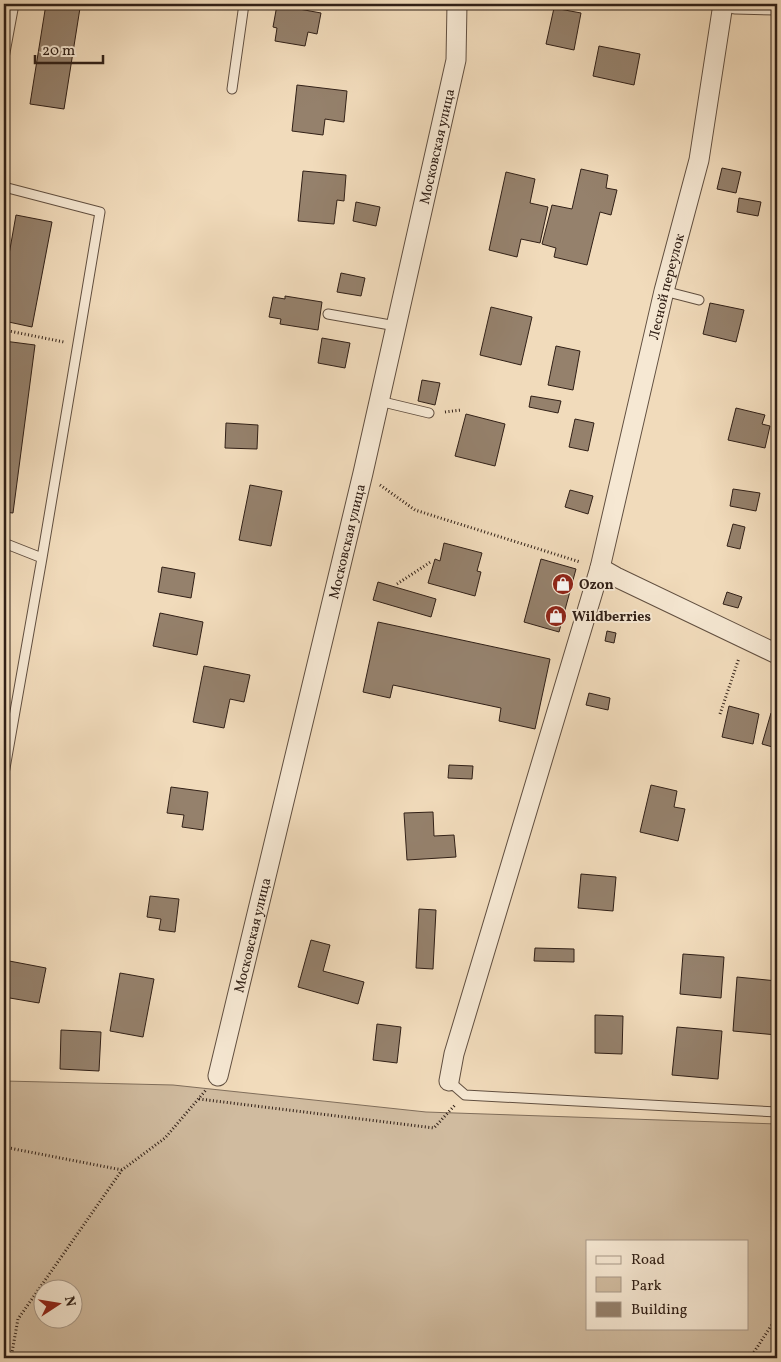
<svg xmlns="http://www.w3.org/2000/svg" width="781" height="1362" font-family="Vollkorn,serif">
<style>
.green{fill:#d0bb9f;stroke:#806e5b;fill-rule:evenodd}
.building{fill:#95816c;stroke:#312017}
.lines{fill:none;stroke-linecap:round;stroke-linejoin:round}
.service-casing{stroke:#614f40;stroke-width:11}
.minor-casing{stroke:#614f40;stroke-width:21}
.path{stroke:#312017;stroke-width:3;stroke-dasharray:1 2.5;stroke-linecap:butt}
.service{stroke:#f6e8d3;stroke-width:9}
.minor{stroke:#f6e8d3;stroke-width:19}
.labels{text-anchor:middle;stroke-width:4;stroke-linejoin:round;paint-order:stroke}
.street-label{font-size:14px;fill:#312017;stroke:#f6e8d3}
.poi-label{font-size:14px;font-weight:bold;fill:#312017;stroke:#f6e8d3;text-anchor:start}
</style>
<rect width="100%" height="100%" fill="#f1dbbb"/>
<filter id="stains"><feTurbulence type="fractalNoise" baseFrequency=".004" numOctaves="4"/><feColorMatrix values="0 0 0 0 .2 0 0 0 0 .09 0 0 0 0 .02 0 0 0 .5 -.17"/></filter>
<radialGradient id="worn" r=".72"><stop offset=".6" stop-color="#630" stop-opacity="0"/><stop offset="1" stop-color="#630" stop-opacity=".3"/></radialGradient>
<path class="green" d="M4,1081L173,1085L426,1112L777,1124V1358H4ZM587,1241H747V1328H587ZM42,1290H72V1320H42Z"/>
<path class="building" d="M46,4L80,8L64,109L30,104Z
M335,4H355L354,8L335,5Z
M277,5L321,13L317,34L308,32L305,46L275,41L277,28L273,27Z
M554,8L581,13L574,50L546,44Z
M599,46L640,54L634,85L593,76Z
M297,85L347,91L344,122L325,119L323,135L292,131Z
M722,168L741,172L736,193L717,189Z
M581,169L608,175L606,188L617,190L611,215L600,212L587,265L554,257L556,248L542,244L552,205L572,209Z
M303,171L346,175L344,201L337,200L334,224L298,221Z
M506,172L535,179L530,203L548,207L540,243L521,239L517,257L489,250Z
M739,198L761,202L758,216L737,212Z
M356,202L380,207L376,226L353,221Z
M16,215L52,222L32,327L4,321V283Z
M341,273L365,278L361,296L337,292Z
M285,296L322,302L318,330L280,324L281,319L269,317L273,297L285,299Z
M710,303L744,310L736,342L703,334Z
M491,307L532,317L521,365L480,355Z
M322,338L350,343L345,368L318,363Z
M4,341L35,345L13,513L4,512Z
M556,346L580,351L573,390L548,385Z
M422,380L440,383L435,405L418,401Z
M531,396L561,401L558,413L529,407Z
M736,408L765,415L762,424L770,426L765,448L728,440Z
M466,414L505,424L495,466L455,456Z
M575,419L594,423L588,451L569,447Z
M226,423L258,425L257,449L225,448Z
M250,485L282,491L271,546L239,540Z
M733,489L760,493L756,511L730,506Z
M570,490L593,496L588,514L565,507Z
M733,524L745,527L740,549L727,546Z
M444,543L482,553L477,571L481,572L475,596L428,583L435,559L440,561Z
M541,559L576,569L559,632L524,622Z
M162,567L195,573L191,598L158,592Z
M378,582L436,599L431,617L373,600Z
M727,592L742,597L738,608L723,604Z
M160,613L203,622L197,655L153,646Z
M378,622L550,659L535,729L499,721L501,708L393,685L390,698L363,692Z
M607,631L616,633L614,643L605,641Z
M204,666L250,675L244,702L230,699L224,728L193,722Z
M589,693L610,698L608,710L586,705Z
M729,706L759,714L753,744L722,737Z
M771,713L777,715V741L776,748L762,744Z
M449,765L473,766L472,779L448,778Z
M651,785L677,791L674,807L685,809L678,841L640,832Z
M171,787L208,792L203,830L182,827L184,815L167,813Z
M433,812L434,836L454,835L456,857L407,860L404,813Z
M581,874L616,877L613,911L578,908Z
M150,896L179,899L175,932L159,930L161,919L147,917Z
M419,909L436,910L433,969L416,968Z
M311,940L330,945L323,971L364,982L358,1004L298,987Z
M535,948L574,949V962L534,961Z
M683,954L724,957L721,998L680,994Z
M4,960L46,968L39,1003L4,997Z
M120,973L154,979L143,1037L110,1031Z
M737,977L777,981V1035L733,1031Z
M595,1015L623,1016L622,1054L595,1053Z
M377,1024L401,1027L397,1063L373,1060Z
M677,1027L722,1031L718,1079L672,1075Z
M61,1030L101,1032L99,1071L60,1069Z"/>
<g class="lines">
<g class="service-casing">
<path id="service" d="M4,58L14,4
M232,89L244,4
M4,187L100,212L42,558
M664,291L699,300
M328,314L396,326
M379,401L429,413
M4,543L42,558L4,774
M449,1081L465,1095L777,1112"/>
</g>
<g class="minor-casing">
<g id="minor">
<path d="M735,4L777,5"/>
<path d="M600,568L616,577L777,654"/>
<path id="s1" d="M218,1076L363,473L456,60L457,4"/>
<path id="s2" d="M449,1081L454,1054L600,568L664,291L699,160L723,4"/>
</g>
</g>
<path class="path" d="M4,330L64,342
M445,412L461,410
M380,485L415,510L580,562
M397,584L432,561
M720,714L739,658
M199,1099L434,1128L455,1105
M4,1147L122,1170
M11,1358L18,1319L122,1170L165,1138L206,1090
M750,1358L777,1317"/>
<use href="#service" class="service"/>
<use href="#minor" class="minor"/>
</g>
<defs>
<g id="shop-disc" transform="scale(1.125)"><circle r="9.5" fill="#8f2418" stroke="#f6e8d3"/><path d="M-5-2.5h2.3a2.7 3.5 0 0 1 5.4 0H5L5.5 6h-11ZM-1.5-2.5h3a1.5 2.3 0 0 0-3 0Z" fill="#fff"/></g>
</defs>
<g fill-rule="evenodd">
<use href="#shop-disc" x="563" y="584"/>
<use href="#shop-disc" x="556" y="616"/>
</g>
<g class="labels">
<g class="street-label">
<text dy="5" stroke="none"><textPath href="#s1" startOffset="955">Московская улица</textPath></text>
<text dy="5" stroke="none"><textPath href="#s2" startOffset="824">Лесной переулок</textPath></text>
<text dy="5" stroke="none"><textPath href="#s1" startOffset="550">Московская улица</textPath></text>
<text dy="5" stroke="none"><textPath href="#s1" startOffset="145">Московская улица</textPath></text>
</g>
<g class="poi-label">
<text x="579" y="589">Ozon</text>
<text x="572" y="621">Wildberries</text>
</g>
</g>
<rect width="781" height="1362" fill="none" stroke="#f1dbbb" stroke-width="20"/>
<rect x="5" y="5" width="771" height="1352" fill="none" stroke="#312017" stroke-width="2.5"/>
<rect x="10" y="10" width="761" height="1342" fill="none" stroke="#312017"/>
<rect x="586" y="1240" width="162" height="90" fill="#f6e8d3" stroke="#a79888"/>
<rect x="596" y="1256" width="25" height="8" fill="#f6e8d3" stroke="#a79888"/>
<text x="631" y="1264" font-size="15" fill="#312017">Road</text>
<rect x="596" y="1277" width="25" height="15" fill="#d0bb9f" stroke="#a79888"/>
<text x="631" y="1290" font-size="15" fill="#312017">Park</text>
<rect x="596" y="1302" width="25" height="15" fill="#95816c" stroke="#a79888"/>
<text x="631" y="1314" font-size="15" fill="#312017">Building</text>
<g transform="translate(58 1304) rotate(78)"><circle r="24" fill="#f6e8d3" stroke="#a79888"/>
<path d="M0-4L9 19L0 12L-9 19Z" fill="#8f2418"/>
<text y="-8" font-size="14" font-weight="bold" text-anchor="middle" fill="#312017">N</text>
</g>
<path d="M35 55v8h68v-8" fill="none" stroke="#312017" stroke-width="2.5"/>
<text x="42" y="55" font-size="15" fill="#312017" stroke="#f6e8d3" stroke-width="4" paint-order="stroke">20 m</text>
<rect width="100%" height="100%" filter="url(#stains)"/>
<rect width="100%" height="100%" fill="url(#worn)"/>
</svg>
